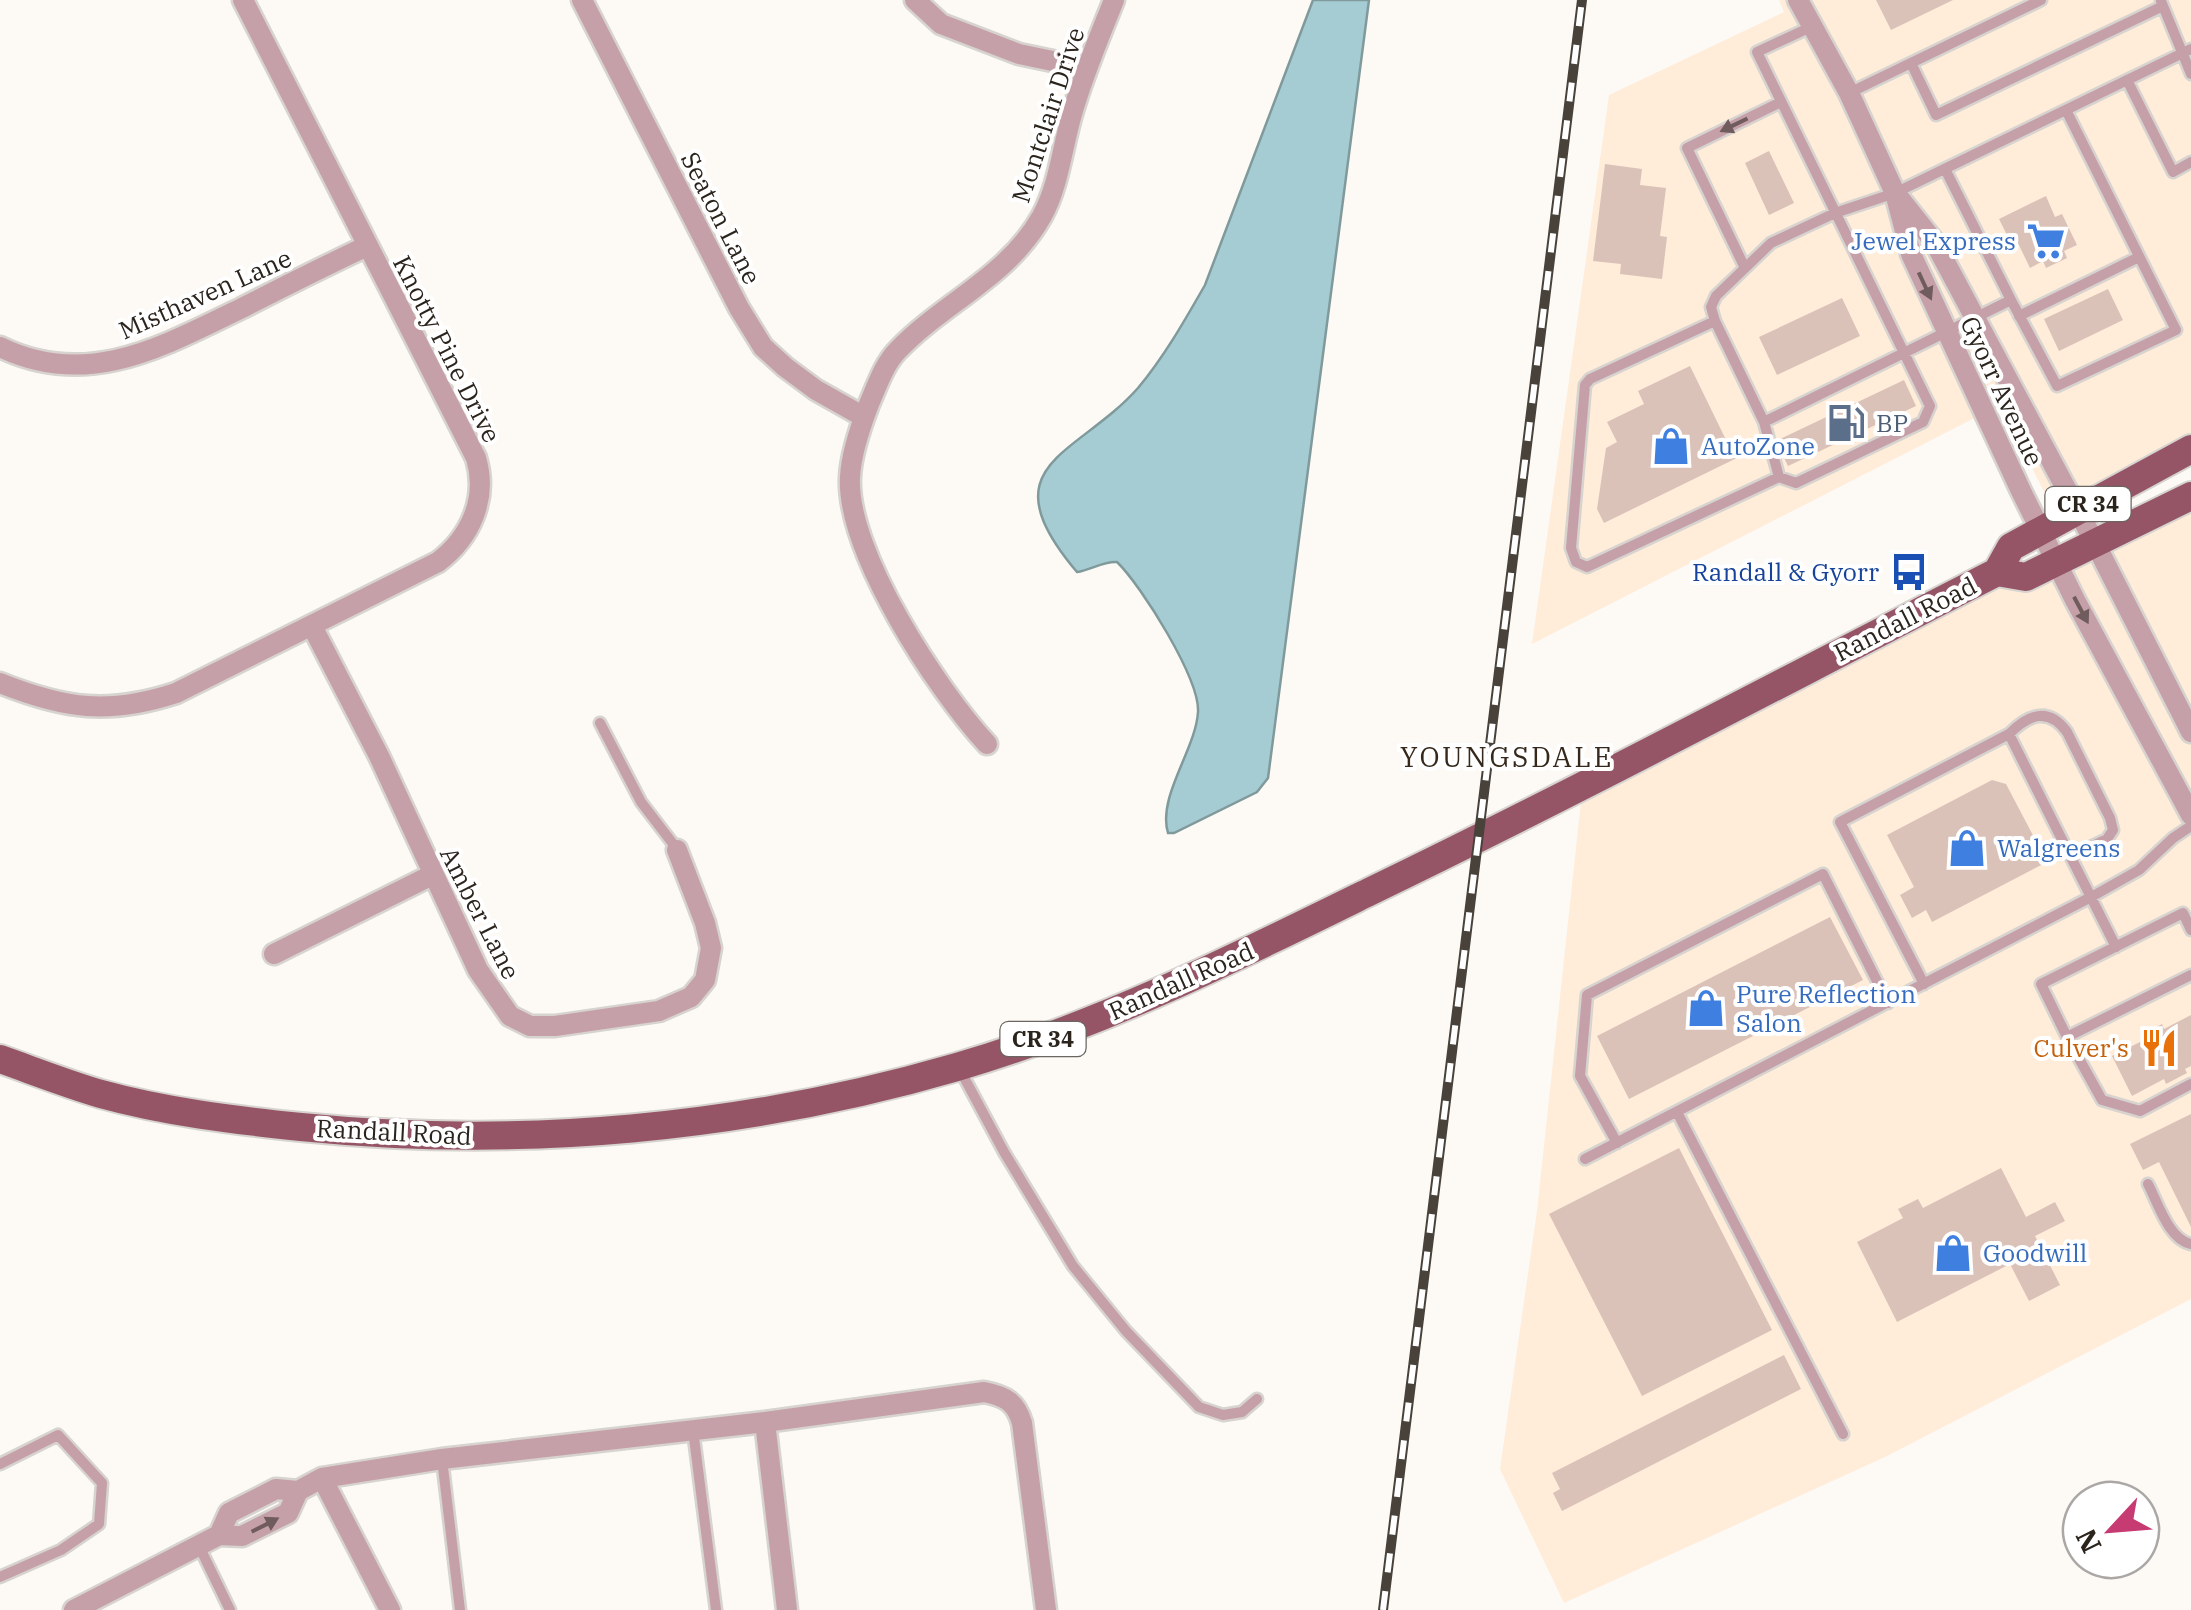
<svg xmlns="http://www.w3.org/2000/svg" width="2191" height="1610" font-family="'IBM Plex Serif',serif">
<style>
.built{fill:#ffecd9}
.water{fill:#a5ccd3;stroke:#809a9c;stroke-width:2.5}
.building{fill:#dac2b9}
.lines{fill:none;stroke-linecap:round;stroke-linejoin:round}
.service-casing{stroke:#d7d3cf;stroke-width:15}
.minor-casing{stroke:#d7d3cf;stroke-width:25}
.primary-casing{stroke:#d7d3cf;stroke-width:32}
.service{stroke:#c6a0a9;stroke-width:10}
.minor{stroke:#c6a0a9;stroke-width:20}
.primary{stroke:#955566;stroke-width:28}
.rail-casing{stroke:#48423b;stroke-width:10}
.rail{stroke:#fff;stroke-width:6;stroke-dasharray:19;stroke-linecap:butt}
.oneway{fill:#705c5c}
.labels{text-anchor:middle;stroke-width:8;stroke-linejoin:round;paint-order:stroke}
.shield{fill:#fff;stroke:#6a6661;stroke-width:2.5}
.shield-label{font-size:22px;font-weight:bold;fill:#2a241d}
.street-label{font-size:25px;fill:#2a241d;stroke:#fff}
.shop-label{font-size:25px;fill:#366cbe;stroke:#fff;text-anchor:start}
.service-label{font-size:25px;fill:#4e5e75;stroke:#fff;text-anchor:start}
.transit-label{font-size:25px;fill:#164399;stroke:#fff;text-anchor:end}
.food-label{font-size:25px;fill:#c56008;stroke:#fff;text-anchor:end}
.neighbourhood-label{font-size:28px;letter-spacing:2.5px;fill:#36291c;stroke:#fff}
</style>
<rect width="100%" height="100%" fill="#fdfaf6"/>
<path class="built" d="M1779,0H2191V459L2061,525L2000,405L1532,644L1609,95L1784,12Z
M2191,491V1299L1885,1457L1564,1603L1500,1469L1537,1211L1581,801Z"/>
<path class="water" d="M1313,0H1369L1268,778L1257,792L1174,833H1168C1157,797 1196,749 1198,712C1200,679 1141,585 1117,562C1103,561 1091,570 1077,572C985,463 1077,457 1138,388C1164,357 1185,320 1205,285Z"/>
<path class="building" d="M1876,0H1953L1891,30Z
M1769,151L1794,203L1769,215L1745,163Z
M1605,164L1642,169L1640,185L1666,188L1660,236L1667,237L1662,279L1620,274L1621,264L1593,261Z
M2046,196L2055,217L2062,214L2077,245L2064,251L2067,258L2046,268L2043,261L2030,268L2015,237L2011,239L2007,235L1999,219Z
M2108,289L2123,320L2059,351L2044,319Z
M1842,298L1860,336L1777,375L1759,337Z
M1690,366L1728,444L1745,454L1604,523L1597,509L1606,448L1617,442L1607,422L1644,404L1638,391Z
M1904,380L1916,406L1788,466L1776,441Z
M1992,780L2006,784L2047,862L1932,922L1926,910L1912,918L1900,895L1914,887L1887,835Z
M1830,917L1863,980L1629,1099L1597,1036Z
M2191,1015V1066L2185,1069L2187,1073L2166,1084L2164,1079L2132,1096L2112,1056L2144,1040L2141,1035L2162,1024L2164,1029Z
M2191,1114V1227L2159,1162L2143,1170L2130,1144Z
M1679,1148L1772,1330L1642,1396L1549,1214Z
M2001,1168L2026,1217L2055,1202L2065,1221L2035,1236L2060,1285L2029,1301L2010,1264L1897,1322L1857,1242L1903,1218L1898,1209L1918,1199L1923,1208Z
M1784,1355L1801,1389L1562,1511L1553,1493L1560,1489L1552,1473Z"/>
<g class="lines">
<g class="service-casing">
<path id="service" d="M2161,1L2191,74
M1911,63L1936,115L2163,6
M2127,80L2173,172L2191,162
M1849,93L2041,0
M2066,110L2176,330L2057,386L2011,300L1764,422L1715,321L1711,307L1716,296L1771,243L1835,213L1895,193L2191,49
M1945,169L2011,300
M1745,268L1687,148L1781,102
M2019,316L2139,257
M1715,321L1590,379L1585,385L1571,548L1576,562L1587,567L1779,477L1796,483L1923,422L1930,406L1757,52L1811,27
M1764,422L1779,477
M600,723L641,802L677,849
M2009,734C2028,715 2048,706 2067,732L2110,818L2113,830L2107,839L2072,856
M2191,930L2183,913L2041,984L2067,1037L2191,975
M1924,984L1840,822L2009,734L2116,947
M2067,1037L2102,1100L2140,1111L2191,1084
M959,1068L1004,1152L1073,1266L1126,1331L1199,1407L1223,1415L1242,1412L1257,1399
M1677,1112L1843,1434
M1617,1143L1580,1076L1587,995L1823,874L1888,1003
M1585,1159L2093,896L2139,870L2173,838L2191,826
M2148,1184C2158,1203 2169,1240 2191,1244
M693,1430L716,1610
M442,1459L460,1610
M0,1464L58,1435L102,1483L99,1524L61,1550L0,1577
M199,1546L230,1610"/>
</g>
<g class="minor-casing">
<path id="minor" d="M582,0L739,308L763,347L785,367L816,390L864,417
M915,0L941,24L1019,54L1086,68
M1798,0L1849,93L1895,193L1911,254L2021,491L2075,600L2191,815
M1900,199L1935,243L2094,541L2191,732
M0,347C88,390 163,346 242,308C283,287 325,266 367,246
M312,626L379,756L478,970L510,1016L530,1026H555L659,1011L691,997L705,980L711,948L705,923L677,850
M0,683C65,709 109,715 176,693L438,562C471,537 488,498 476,458L243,0
M987,744C938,691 846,552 850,477C851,454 861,425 869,404C877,386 884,364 898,350C944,302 1008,277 1042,216C1059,185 1062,148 1072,114C1083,75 1099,38 1114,0
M274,954L432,875
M765,1422L787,1610
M322,1478L390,1610
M219,1535L229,1513L276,1489L298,1491L322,1478L442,1459L765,1422L984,1392C1005,1396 1016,1402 1022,1423L1046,1610
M74,1610L219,1535L242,1536L288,1513L298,1491"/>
</g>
<g class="primary-casing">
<path id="primary" d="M1997,572L2026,577L2191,496
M0,1059C34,1071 67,1084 101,1094C166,1112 234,1120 301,1127C521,1149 744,1129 957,1067C1101,1025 1235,958 1369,892C1580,790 1788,679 1997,572L2011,547L2191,449"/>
</g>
<use href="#service" class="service"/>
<use href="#minor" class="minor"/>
<use href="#primary" class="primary"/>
<g class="rail-casing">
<path id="rail" d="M1383,1610L1582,0"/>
</g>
<use href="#rail" class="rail"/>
</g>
<defs><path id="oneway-solid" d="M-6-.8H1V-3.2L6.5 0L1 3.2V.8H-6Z" transform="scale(2.5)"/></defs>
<g class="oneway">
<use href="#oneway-solid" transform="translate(1734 125) rotate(154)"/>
<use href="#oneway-solid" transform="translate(1925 286) rotate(65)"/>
<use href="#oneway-solid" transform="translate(2081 610) rotate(62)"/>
<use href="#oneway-solid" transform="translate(265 1525) rotate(-27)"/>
</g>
<defs>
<g id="supermarket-bare" transform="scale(3)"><path d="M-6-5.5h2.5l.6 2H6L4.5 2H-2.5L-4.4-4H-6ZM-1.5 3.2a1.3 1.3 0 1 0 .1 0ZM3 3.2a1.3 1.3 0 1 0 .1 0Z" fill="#3f7fe0" stroke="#fff" stroke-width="2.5" paint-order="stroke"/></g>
<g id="fuel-bare" transform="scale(3)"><path d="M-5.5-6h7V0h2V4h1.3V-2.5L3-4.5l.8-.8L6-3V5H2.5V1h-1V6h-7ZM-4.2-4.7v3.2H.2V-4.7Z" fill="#5c6f8a" stroke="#fff" stroke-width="2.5" paint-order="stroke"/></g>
<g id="shop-bare" transform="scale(3)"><path d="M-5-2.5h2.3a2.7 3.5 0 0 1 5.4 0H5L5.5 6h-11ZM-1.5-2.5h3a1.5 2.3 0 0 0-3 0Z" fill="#3f7fe0" stroke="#fff" stroke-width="2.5" paint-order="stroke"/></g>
<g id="bus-bare" transform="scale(3)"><path d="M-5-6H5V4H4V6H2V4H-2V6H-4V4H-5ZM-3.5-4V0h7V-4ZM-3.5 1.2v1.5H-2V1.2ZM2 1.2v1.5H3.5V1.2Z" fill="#1a4fb4" stroke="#fff" stroke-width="2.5" paint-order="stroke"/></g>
<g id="restaurant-bare" transform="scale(3)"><path d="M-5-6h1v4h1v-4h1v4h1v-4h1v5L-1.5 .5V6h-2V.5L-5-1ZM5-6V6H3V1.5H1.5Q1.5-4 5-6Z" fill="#e8710a" stroke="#fff" stroke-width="2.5" paint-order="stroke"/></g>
</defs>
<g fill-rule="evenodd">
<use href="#supermarket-bare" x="2046" y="241"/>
<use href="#fuel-bare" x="1846" y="423"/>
<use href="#shop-bare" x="1671" y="446"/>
<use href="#bus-bare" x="1909" y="572"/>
<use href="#shop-bare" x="1967" y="848"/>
<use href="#shop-bare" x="1706" y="1008"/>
<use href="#restaurant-bare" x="2159" y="1048"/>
<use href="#shop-bare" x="1953" y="1253"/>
</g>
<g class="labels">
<g class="shield">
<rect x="2045.5" y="487" width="85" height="34" rx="8"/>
<rect x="1000.5" y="1022" width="85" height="34" rx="8"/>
</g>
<g class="shield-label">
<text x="2088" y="512">CR 34</text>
<text x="1043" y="1047">CR 34</text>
</g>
<g class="street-label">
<text transform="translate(1048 115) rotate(-72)" y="9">Montclair Drive</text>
<text transform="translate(721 218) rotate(63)" y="9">Seaton Lane</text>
<text transform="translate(205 294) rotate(-24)" y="9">Misthaven Lane</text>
<text transform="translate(447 349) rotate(63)" y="9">Knotty Pine Drive</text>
<text transform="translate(2002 391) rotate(65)" y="9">Gyorr Avenue</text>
<text transform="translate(1905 619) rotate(-27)" y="9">Randall Road</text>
<text transform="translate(480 913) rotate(63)" y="9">Amber Lane</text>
<text transform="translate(1181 981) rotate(-24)" y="9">Randall Road</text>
<text transform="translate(394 1132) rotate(3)" y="9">Randall Road</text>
</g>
<g class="shop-label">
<text x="2016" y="250" text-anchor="end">Jewel Express</text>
<text x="1701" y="455">AutoZone</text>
<text x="1997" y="857">Walgreens</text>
<text x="1736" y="1003">Pure Reflection<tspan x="1736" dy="29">Salon</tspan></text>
<text x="1983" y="1262">Goodwill</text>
</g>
<g class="service-label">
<text x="1876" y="432">BP</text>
</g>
<g class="transit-label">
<text x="1879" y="581">Randall &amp; Gyorr</text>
</g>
<g class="food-label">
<text x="2129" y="1057">Culver's</text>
</g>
<g class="neighbourhood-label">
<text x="1507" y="767">YOUNGSDALE</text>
</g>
</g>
<g transform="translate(2111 1530) rotate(244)"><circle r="48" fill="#ffffff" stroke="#aaa7a5" stroke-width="2.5"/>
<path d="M0-8L18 38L0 25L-18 38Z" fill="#c63b72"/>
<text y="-15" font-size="28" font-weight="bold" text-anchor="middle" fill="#2a241d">N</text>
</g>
</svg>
